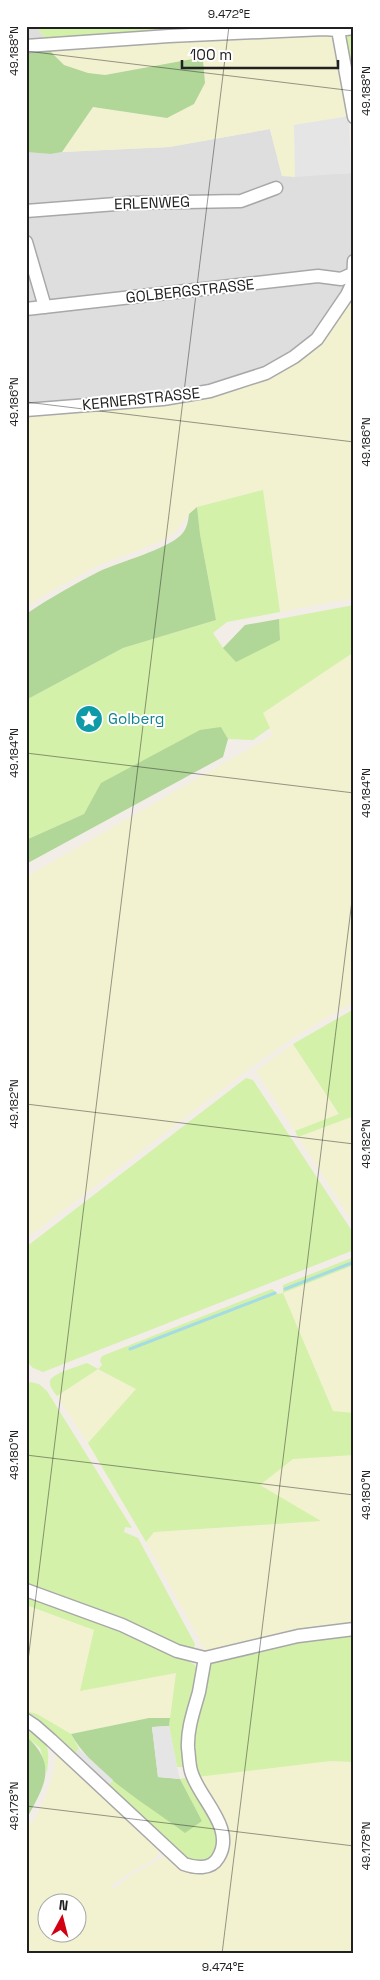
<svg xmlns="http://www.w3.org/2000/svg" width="380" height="1980" font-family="'Space Grotesk',sans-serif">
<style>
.residential{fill:#dfdede}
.farmland{fill:#f2f2d1;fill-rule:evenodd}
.grass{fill:#d3f1a9}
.forest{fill:#b0d698}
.parking{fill:#e5e5e5}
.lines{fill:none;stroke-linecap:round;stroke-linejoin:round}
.stream{stroke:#a4dbe4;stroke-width:3}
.minor-casing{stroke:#a8a8a8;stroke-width:15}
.minor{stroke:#fff;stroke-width:12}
.ticks{fill:none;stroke:#212121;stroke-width:1;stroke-opacity:0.45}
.labels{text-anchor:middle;stroke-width:4;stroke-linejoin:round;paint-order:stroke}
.street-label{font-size:15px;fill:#212121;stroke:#fff}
.culture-label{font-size:15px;fill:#0d838f;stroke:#fff;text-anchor:start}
.neatline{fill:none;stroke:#212121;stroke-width:2}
.ticks-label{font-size:12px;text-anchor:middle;fill:#212121}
</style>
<rect width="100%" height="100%" fill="#f2eee7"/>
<path class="residential" d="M26,26H36L46,40L26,51Z
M270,129L282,176L354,173V290L317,344L210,395L26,414V152L51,154L62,152L169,147Z"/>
<path class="farmland" d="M332,30L349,116L294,125L295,177L282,176L270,129L169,147L62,152L93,107L167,118L205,83L203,61L198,59L105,75L88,73L64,65L47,48Z
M354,290V598L280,612L263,490L197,507L189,514L174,533L162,541L99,565L48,593L26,607V414L164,403L295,361Z
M354,652V1002L296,1036L249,1069L26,1239V877L273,735L262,713Z
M293,1044L339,1114L295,1131L256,1071Z
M354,1116V1224L298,1137Z
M354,1265V1413L333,1411L283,1293Z
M98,1369L136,1389L88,1443L57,1396Z
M354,1455V1625L209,1651L205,1650L146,1542L154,1532L320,1521L259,1485L293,1459Z
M26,1605L95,1630L81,1690L176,1673L170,1718H149L71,1734L37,1714L26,1711Z
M56,1755H62L158,1844L159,1851L156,1858L123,1877L111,1886L114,1889L128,1877L171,1853L191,1771L330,1761L354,1762V1954H26V1826L30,1821L33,1823L46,1795L53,1774ZM48,1902H78V1932H48Z"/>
<path class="grass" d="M36,26H162V27L160,33L46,40Z
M173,26H327L174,30Z
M354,33V90L345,35Z
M263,490L280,612L227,622L213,633L223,648L280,640L279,619L354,605V652L263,713L270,728L253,740L228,739L221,727L102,783L84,814L26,840V700L123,648L216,620L200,534L197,507Z
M354,1009V1116L298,1137L295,1131L339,1114L293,1044Z
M246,1078L253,1080L354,1234V1250L43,1372L33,1368L26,1361V1247Z
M354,1257V1265L283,1293L333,1411L354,1413V1455L293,1459L260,1485L321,1521L154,1532L146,1542L88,1443L136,1389L98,1369L57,1396C54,1392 49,1387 50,1381C52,1373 80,1366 87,1363L98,1369L102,1365L100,1360L102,1356L272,1289L278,1294L283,1293V1285Z
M31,1382L39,1384L47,1391L132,1528L125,1527L124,1532L138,1538L195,1644L193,1651L26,1587V1384Z
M26,1594L70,1608L179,1655L195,1665L197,1671L187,1767H177L169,1726L176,1673L80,1691L94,1630L26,1605Z
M354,1633V1762L330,1761L197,1777L191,1743L209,1662L298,1640Z
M26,1711L37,1714L71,1734L79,1749L73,1756L26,1717Z
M26,1724C49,1744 50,1743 47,1773L40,1748L26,1736Z
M189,1777L214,1823L218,1836L215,1856L203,1864L184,1859L107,1787L113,1780L185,1832L202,1821L180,1779Z"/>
<path class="forest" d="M47,48L64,65L88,73L105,75L198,58L203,61L205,83L194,104L167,118L93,107L62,152L51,154L26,152V51Z
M197,507L200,534L216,620L123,648L26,700V614C50,598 74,584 100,571C120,562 167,549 181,535C187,529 188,522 189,514Z
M279,619L280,640L236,662L223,648L245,625Z
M221,727L228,739L223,757L26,864V840L84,814L101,783L200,730Z
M149,1718H170L169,1726L152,1727L158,1777L180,1779L202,1821L185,1833C148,1805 94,1775 71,1734Z
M26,1736C59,1766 44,1786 26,1820Z"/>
<path class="parking" d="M349,116L351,173L295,177L294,125Z
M169,1726L177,1767L180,1779L158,1777L152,1727Z
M79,1749L113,1780L107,1787L73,1756Z"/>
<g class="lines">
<path class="stream" d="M285,1289L354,1262
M130,1349L275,1293"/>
<g class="minor-casing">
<path id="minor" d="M338,30L354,117
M26,46L169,36L324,29L338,30L354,28
M26,211L129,203L241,201L276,188
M26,242L45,307
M26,309L318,276L341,279L354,273
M26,410L163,399L210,391L266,373L294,357L317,339L347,295L353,282L354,261
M26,1590L122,1625L177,1651L205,1658L298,1636L354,1629
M26,1720L35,1726L51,1740L184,1864C195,1868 211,1870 218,1858C237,1828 198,1798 191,1771C189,1764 189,1755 188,1748C187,1729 194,1710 199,1692C201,1681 203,1669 205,1658"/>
</g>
<use href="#minor" class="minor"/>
</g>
<path class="ticks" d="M26,51L354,91M26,402L354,442M26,753L354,793M26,1104L354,1144M26,1455L354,1495M26,1677L229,26M26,1806L354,1846M222,1954L354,884"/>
<defs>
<g id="sight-disc" transform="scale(1.4375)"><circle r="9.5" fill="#0f9aa8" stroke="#fff"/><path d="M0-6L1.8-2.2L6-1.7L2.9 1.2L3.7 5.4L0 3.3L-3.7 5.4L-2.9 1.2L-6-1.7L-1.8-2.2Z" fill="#fff"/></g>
</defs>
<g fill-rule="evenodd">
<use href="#sight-disc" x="89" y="719"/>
</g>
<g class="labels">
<g class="street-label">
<text transform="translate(152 203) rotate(-2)" y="5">ERLENWEG</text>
<text transform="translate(190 291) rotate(-6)" y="5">GOLBERGSTRASSE</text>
<text transform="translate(141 399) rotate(-6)" y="5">KERNERSTRASSE</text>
</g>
<g class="culture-label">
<text x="108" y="724">Golberg</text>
</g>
</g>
<rect width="380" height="1980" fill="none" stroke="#ffffff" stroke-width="55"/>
<g transform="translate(62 1918) rotate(7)"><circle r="24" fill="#ffffff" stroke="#a6a6a6"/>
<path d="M0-4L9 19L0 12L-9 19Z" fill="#d30013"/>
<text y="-8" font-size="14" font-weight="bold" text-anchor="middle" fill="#212121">N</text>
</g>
<path d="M182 60v8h156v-8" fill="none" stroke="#212121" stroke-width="2.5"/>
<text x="190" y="60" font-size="15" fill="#212121" stroke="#ffffff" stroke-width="4" paint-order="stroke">100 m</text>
<rect x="28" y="28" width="324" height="1924" class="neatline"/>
<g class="ticks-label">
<text x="229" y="18">9.472°E</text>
<text transform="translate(14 51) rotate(-90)" y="4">49.188°N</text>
<text transform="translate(366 91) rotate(-90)" y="4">49.188°N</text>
<text transform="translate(14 402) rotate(-90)" y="4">49.186°N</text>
<text transform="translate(366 442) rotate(-90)" y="4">49.186°N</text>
<text transform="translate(14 753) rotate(-90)" y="4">49.184°N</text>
<text transform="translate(366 793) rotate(-90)" y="4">49.184°N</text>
<text transform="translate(14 1104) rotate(-90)" y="4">49.182°N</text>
<text transform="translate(366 1144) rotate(-90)" y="4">49.182°N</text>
<text transform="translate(14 1455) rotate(-90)" y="4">49.180°N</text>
<text transform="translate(366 1495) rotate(-90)" y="4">49.180°N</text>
<text transform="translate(14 1806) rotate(-90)" y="4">49.178°N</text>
<text transform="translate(366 1846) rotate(-90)" y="4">49.178°N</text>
<text x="223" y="1971">9.474°E</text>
</g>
</svg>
